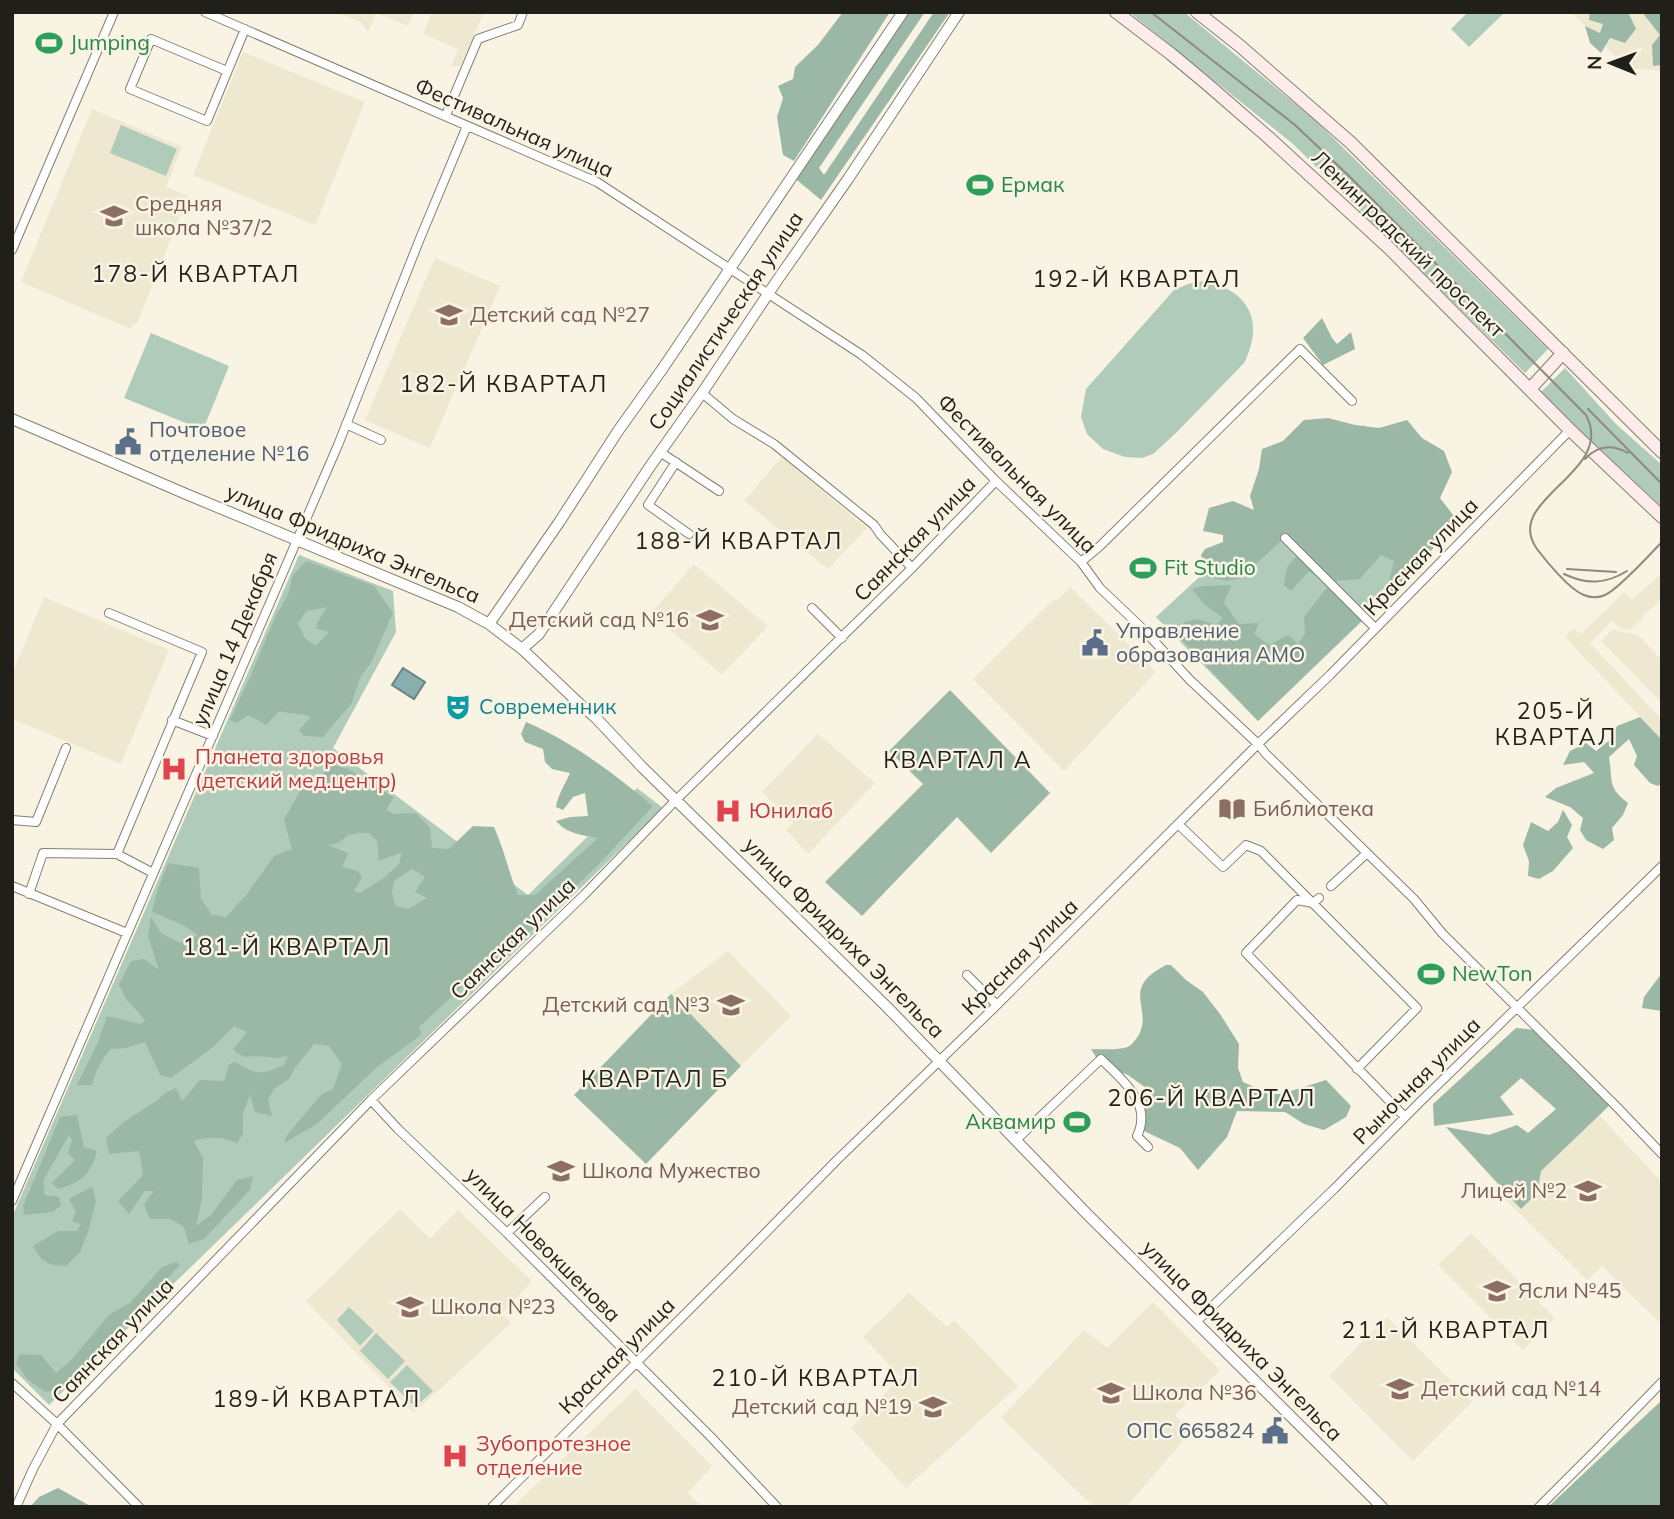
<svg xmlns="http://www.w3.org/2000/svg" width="1674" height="1519" font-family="Mulish,sans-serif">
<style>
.built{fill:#efe8d0}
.green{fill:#b0cbba}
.forest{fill:#9bb8a6;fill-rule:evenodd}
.water{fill:#89aeb0;stroke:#6a8383;stroke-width:2}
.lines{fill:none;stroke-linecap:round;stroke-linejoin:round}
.minor-casing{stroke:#848071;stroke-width:10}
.tertiary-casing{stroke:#848071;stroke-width:12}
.secondary-casing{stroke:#848071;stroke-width:14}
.minor{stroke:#fff;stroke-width:8}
.tertiary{stroke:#fff;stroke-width:10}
.secondary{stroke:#fdecea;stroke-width:12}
.tram{stroke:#8e8a7f;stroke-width:2}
.labels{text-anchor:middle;stroke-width:5;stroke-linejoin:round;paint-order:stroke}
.leisure-label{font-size:21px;fill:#27864d;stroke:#f8f3e3;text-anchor:start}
.street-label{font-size:21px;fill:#211f19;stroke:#f8f3e3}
.education-label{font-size:21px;fill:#785e54;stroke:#f8f3e3;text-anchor:start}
.service-label{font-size:21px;fill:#4e5e75;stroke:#f8f3e3;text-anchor:start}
.culture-label{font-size:21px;fill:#0d838f;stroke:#f8f3e3;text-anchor:start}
.health-label{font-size:21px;fill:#be3a42;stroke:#f8f3e3;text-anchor:start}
.neighbourhood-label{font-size:23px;letter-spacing:2px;fill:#211f19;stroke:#f8f3e3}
</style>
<rect width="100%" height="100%" fill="#f8f3e3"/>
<path class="built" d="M335,12H414L408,26L376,13L368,32L361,22Z
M432,12H463L473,16L475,12H484L460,66H451L458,49L423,34Z
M1571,12H1662V71L1627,68Z
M243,52L365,102L315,225L193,175Z
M92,109L182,147L166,187L188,196L137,324L134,323L131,329L21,282Z
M435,258L500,286L430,448L365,420Z
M782,457L867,528L828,569L744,501Z
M694,564L768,626L722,675L651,613Z
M1662,573V598L1643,616V618L1631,629L1625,630L1619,627L1612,621L1590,643L1662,720V740L1565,637L1574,628L1581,634L1624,592L1632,600Z
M1070,587L1156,672L1064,771L973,679L1054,599L1057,601Z
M44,597L169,650L121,764L12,719V674Z
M1613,629L1621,632L1637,634L1662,660V703L1601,641Z
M818,734L875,783L808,854L786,830L793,823L762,792Z
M728,951L791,1016L741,1066L671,994Z
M1581,1096L1662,1182V1325L1602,1266L1587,1280L1506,1200L1526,1178Z
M400,1209L430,1239L458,1210L532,1281L502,1314L511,1323L414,1413L306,1301Z
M1471,1233L1555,1318L1523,1350L1438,1265Z
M909,1293L947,1327L954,1320L1018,1386L906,1488L851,1428L901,1377L863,1337Z
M1153,1302L1220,1370L1175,1415L1190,1433L1126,1507H1094L1001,1418L1084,1330L1107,1348Z
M1387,1317L1472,1402L1413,1461L1329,1376Z
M635,1389L712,1466L688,1493L702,1507H513Z"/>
<path class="green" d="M1129,12H1184L1316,121L1548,349L1525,373L1293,144Z
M1468,12H1505L1469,47L1451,29Z
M121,125L177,149L166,176L110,153Z
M1204,281C1249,290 1265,322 1244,363L1176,433L1153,454L1142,458L1125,457L1103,449L1087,434L1081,417L1086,389L1174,290L1188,284Z
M151,333L229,366L203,430L124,398Z
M1565,368L1616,424L1662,465V507L1540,393Z
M1364,425L1452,517L1258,721L1156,617Z
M299,555L393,591L396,632L333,748L528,895L637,788L663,808L49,1405L12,1368V1217Z
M349,1307L374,1331L360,1346L337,1320Z
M376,1333L405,1361L388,1379L360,1351Z
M407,1365L433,1391L415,1407L390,1382Z"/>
<path class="forest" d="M843,12H890L794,161L783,155L777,117L783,98L778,86L793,79L795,67L818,45Z
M907,12H925L819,168L824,175L934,12H950L821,200L797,180L804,163Z
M1590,12H1628L1636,29L1625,43L1610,38L1601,53L1590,43L1585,26L1600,33L1603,24L1589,20Z
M1642,12H1662V65L1653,66L1652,45L1660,35Z
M1322,318L1332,338L1337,344L1351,332L1355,349L1323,365L1303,338Z
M1328,418L1355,425L1379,428L1407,420L1422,438L1444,451L1452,472L1440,498L1457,520L1404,583L1385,599L1394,561L1381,555L1360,579L1326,582L1309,571L1291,591L1284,585L1287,567L1298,554L1282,540L1241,578L1227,581L1206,576L1201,555L1205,549L1223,542V535L1203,531L1209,508L1233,501L1254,510L1250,496L1259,469L1262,449L1283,441L1304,420Z
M306,561L374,586L393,613L371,663L361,676L351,704L323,737L304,736L299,730L311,717C301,713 290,714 279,711L266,725L248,715L237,723L230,720L251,675L276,615L287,597L293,575ZM327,607L316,625L317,629L329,632L316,646L305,638L298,624L306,611Z
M1231,585L1224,603L1239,624L1259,623L1254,634L1269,645L1289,635L1298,644L1305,634L1304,617L1328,586L1363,620L1258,721L1176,634L1184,622L1198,619L1216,625L1223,618L1205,605L1192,589L1202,586Z
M950,690L1050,793L991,853L957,817L862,916L825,882L923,784L889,751Z
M1640,717L1662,740V783L1658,786L1650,783L1634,765L1637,756L1629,739L1609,757C1613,781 1607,787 1628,803L1623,815L1612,828L1614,840L1603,849L1586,840L1580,830L1583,818L1570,807L1545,797L1556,788L1594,773L1584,762L1563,765L1570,751L1586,743L1596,751L1611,739L1617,726Z
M526,722C573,742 614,774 653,806L601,862L468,991L463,986L419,1027L421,1035L377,1067L317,1124L284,1143L287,1135L322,1094L333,1089L342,1064L329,1046L314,1044L295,1068L289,1079L274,1089L268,1100L272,1116L255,1112L250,1095L243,1113V1134L237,1143C222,1137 210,1136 194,1141L203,1158L202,1198L196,1226L211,1215L237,1180L253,1176L250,1190L204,1239L189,1244L184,1227L171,1219H150L144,1204L154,1191H145L129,1214L118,1201L143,1175L139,1151L109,1154L106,1138L125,1121L158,1100L165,1093L176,1088L182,1101L200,1080L224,1081L229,1064L235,1062C257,1074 259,1076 284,1065L288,1056L276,1058L256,1056L244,1057L233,1050L247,1032L234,1026L213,1047L171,1078L160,1075L145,1042L125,1048L111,1049C101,1060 96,1070 92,1085H77L98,1042L107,1016L141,1024L145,1020L126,999L119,984L131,961L144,959L159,970L148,936L151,917L161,933L180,943L198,935L183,925L152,912L157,891L168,863L199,868L201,899L212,915L226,917L247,894L274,856L292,849L284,820L306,780H319L330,764L348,769L394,797L386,810L395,814L416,813L430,828L432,848L449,849L473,826L494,827C504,849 509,873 518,895H535L598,838C582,835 567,834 556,821L570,817L588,816L585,793L573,797L563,810L556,807C558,794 565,785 570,773L552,769L545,762L543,749L525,742L521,734ZM360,833H369L377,841L379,861L402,852L399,864L385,877L360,893L354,891L362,878L358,871L342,867L348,853L328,845L339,843L348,835ZM412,869L425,877L415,892L427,898L408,909L395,906L392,892L394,881Z
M1563,810L1572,825L1567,837L1573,848L1553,871L1539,879L1528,876L1529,861L1523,845L1531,822L1548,831L1558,822Z
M1166,965H1171L1186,980L1203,992L1220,1014L1239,1044L1238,1068L1243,1082L1271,1094H1281L1326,1080L1351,1106L1346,1117L1324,1130L1304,1124L1285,1112L1237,1111L1227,1137L1198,1170L1180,1148L1144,1131L1146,1088L1128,1075L1101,1065L1091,1049C1102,1049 1114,1050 1124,1048C1130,1047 1133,1043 1136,1039C1151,1019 1135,1002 1142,986C1146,976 1157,970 1166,965Z
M1662,973V1011L1642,1008L1644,997Z
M671,994L741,1066L646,1164L574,1095Z
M1516,1028L1536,1030L1613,1102L1541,1171L1537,1193L1521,1209L1446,1127L1489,1135L1517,1125L1528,1133L1556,1109L1521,1078L1500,1097L1514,1115L1434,1126L1433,1104Z
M77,1115L84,1147L97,1151C91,1174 81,1183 58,1189L52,1183L75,1160L68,1153L72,1140L69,1135L43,1181L45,1195L59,1197L61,1206L52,1212L24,1215L23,1206L60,1117Z
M92,1187L96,1201L88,1232L80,1252L66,1266C46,1265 43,1263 33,1246L58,1231H77L81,1224L72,1221L76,1212L69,1199Z
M176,1262L180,1265L62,1389L45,1392L27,1379L16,1363L20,1354L41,1355L56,1373L72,1359L109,1315L130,1303L162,1267Z
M1662,1400V1507H1548Z
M58,1488L92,1507H30L39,1497Z"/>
<path class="water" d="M403,668L425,682L414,699L392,685Z"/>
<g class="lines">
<g class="minor-casing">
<path id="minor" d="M205,12L597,182L862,355L916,398L996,481L1081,562L1100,588L1143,629L1189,679L1258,744L1266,754L1414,899L1442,933L1615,1105L1662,1154
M227,71L151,39L130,89L207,121L245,29
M446,115L478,39L518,25L523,12
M12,250L114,12
M702,393L733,419L774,444L874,525L880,534L912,568
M346,424L381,440
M660,452L719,491
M676,462L648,505L689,534
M1285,538L1375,628
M1081,562L1100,546L1300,349L1352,401
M812,608L842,638
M109,613L202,652L117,854
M172,720L213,736
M12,820L36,822L66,748
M1178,824L1223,867L1246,845L1261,851L1417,1008L1357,1069
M12,886L127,933
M1331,886L1367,853
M29,894L43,853L117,854L153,873
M1319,898L1313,903L1297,900L1246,953L1405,1117
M967,975L997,1005
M371,1100L398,1129L507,1233L710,1436L777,1507
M1016,1140L1101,1059C1122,1080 1153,1103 1137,1136L1148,1147
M12,1201L338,445L421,236L467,126
M507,1233L545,1197
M1197,1321L1334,1189L1419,1103L1662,866
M12,1383L57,1424L139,1507
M16,1507L33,1469L57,1424L371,1100L584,895L676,800L912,568L996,481
M492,1507L734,1265L837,1160L997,1005L1258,744L1330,675L1570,430
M1539,1507L1595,1451L1662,1382"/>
</g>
<g class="tertiary-casing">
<path id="tertiary" d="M12,419L186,494L458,607L489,624L522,649L583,707L596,718L642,767L888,1008L1087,1214L1382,1507
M489,624L560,521L618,431L663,368L903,12
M522,649L539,634L651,465L702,393L776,282L848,179L959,12"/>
</g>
<g class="secondary-casing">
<path id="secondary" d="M1116,12L1171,54L1207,84L1268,137L1388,247L1570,430L1662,517
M1197,12L1240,46L1350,142L1662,452
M1530,389L1563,353"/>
</g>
<use href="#minor" class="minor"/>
<use href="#tertiary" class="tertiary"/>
<use href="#secondary" class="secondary"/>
<path class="tram" d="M1151,12L1295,125L1349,176L1586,415C1617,473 1501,499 1537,549C1546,561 1570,590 1584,595C1590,598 1599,598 1605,595C1619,589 1650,554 1662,542
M1588,409L1662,484
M1585,459C1598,445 1612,444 1628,453
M1567,569L1616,572
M1564,574C1587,585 1606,584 1627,571"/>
</g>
<defs>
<g id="stadium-bare" transform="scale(2.1)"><path d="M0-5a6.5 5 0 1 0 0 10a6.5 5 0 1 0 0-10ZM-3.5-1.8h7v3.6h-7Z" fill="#2e9e5b" stroke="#f8f3e3" stroke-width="2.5" paint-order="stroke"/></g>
<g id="school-bare" transform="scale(2.1)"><path d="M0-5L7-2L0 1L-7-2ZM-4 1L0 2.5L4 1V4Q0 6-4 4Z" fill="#8d6e63" stroke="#f8f3e3" stroke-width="2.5" paint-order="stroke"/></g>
<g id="civic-bare" transform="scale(2.1)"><path d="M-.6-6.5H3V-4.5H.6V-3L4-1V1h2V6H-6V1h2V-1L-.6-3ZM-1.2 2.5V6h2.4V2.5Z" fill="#5c6f8a" stroke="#f8f3e3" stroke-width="2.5" paint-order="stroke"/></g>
<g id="theatre-bare" transform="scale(2.1)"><path d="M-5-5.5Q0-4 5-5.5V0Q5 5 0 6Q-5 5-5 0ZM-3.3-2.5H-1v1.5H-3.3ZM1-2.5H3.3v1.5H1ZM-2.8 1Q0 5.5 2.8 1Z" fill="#0f9aa8" stroke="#f8f3e3" stroke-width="2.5" paint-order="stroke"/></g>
<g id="hospital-bare" transform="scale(2.1)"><path d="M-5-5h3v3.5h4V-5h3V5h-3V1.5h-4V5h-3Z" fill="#e0444e" stroke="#f8f3e3" stroke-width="2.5" paint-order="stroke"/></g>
<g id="library-bare" transform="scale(2.1)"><path d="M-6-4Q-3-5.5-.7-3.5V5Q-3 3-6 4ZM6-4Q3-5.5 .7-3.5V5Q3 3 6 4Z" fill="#8d6e63" stroke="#f8f3e3" stroke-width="2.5" paint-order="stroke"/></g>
</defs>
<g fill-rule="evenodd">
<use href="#stadium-bare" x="49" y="43"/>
<use href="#stadium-bare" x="980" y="185"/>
<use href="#school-bare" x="114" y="216"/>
<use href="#school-bare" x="449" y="315"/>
<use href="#civic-bare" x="128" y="442"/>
<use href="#stadium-bare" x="1143" y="568"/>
<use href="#school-bare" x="710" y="620"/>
<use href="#civic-bare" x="1095" y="643"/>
<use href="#theatre-bare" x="458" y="707"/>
<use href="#hospital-bare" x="174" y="769"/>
<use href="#library-bare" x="1232" y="809"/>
<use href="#hospital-bare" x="728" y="811"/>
<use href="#stadium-bare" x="1431" y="974"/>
<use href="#school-bare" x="731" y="1005"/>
<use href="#stadium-bare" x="1077" y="1122"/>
<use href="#school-bare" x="561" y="1171"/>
<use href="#school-bare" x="1588" y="1191"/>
<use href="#school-bare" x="1497" y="1291"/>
<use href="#school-bare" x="410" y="1307"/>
<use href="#school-bare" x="1400" y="1389"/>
<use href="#school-bare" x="1111" y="1393"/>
<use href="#school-bare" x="933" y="1407"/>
<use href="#civic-bare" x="1275" y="1431"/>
<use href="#hospital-bare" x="455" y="1456"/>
</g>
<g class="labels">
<g class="leisure-label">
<text x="70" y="50">Jumping</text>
<text x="1001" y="192">Ермак</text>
<text x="1164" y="575">Fit Studio</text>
<text x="1452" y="981">NewTon</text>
<text x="1056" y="1129" text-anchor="end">Аквамир</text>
</g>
<g class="street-label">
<text transform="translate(514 128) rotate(24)" y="7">Фестивальная улица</text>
<text transform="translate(1408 244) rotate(44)" y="7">Ленинградский проспект</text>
<text transform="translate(726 321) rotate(-56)" y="7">Социалистическая улица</text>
<text transform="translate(1017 474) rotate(45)" y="7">Фестивальная улица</text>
<text transform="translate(915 539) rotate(-46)" y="7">Саянская улица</text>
<text transform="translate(353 544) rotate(23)" y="7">улица Фридриха Энгельса</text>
<text transform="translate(1421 557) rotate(-46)" y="7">Красная улица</text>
<text transform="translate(235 639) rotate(-67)" y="7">улица 14 Декабря</text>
<text transform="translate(844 938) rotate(45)" y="7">улица Фридриха Энгельса</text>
<text transform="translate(513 939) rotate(-44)" y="7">Саянская улица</text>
<text transform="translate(1020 957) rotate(-45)" y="7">Красная улица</text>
<text transform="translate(1417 1081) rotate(-45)" y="7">Рыночная улица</text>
<text transform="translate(543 1245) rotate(45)" y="7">улица Новокшенова</text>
<text transform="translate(113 1341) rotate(-46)" y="7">Саянская улица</text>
<text transform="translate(1242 1341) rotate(45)" y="7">улица Фридриха Энгельса</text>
<text transform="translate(617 1356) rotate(-45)" y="7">Красная улица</text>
</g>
<g class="education-label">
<text x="135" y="211">Средняя<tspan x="135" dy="24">школа №37/2</tspan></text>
<text x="470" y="322">Детский сад №27</text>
<text x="689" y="627" text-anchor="end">Детский сад №16</text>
<text x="1253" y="816">Библиотека</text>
<text x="710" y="1012" text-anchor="end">Детский сад №3</text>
<text x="582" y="1178">Школа Мужество</text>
<text x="1567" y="1198" text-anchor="end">Лицей №2</text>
<text x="1518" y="1298">Ясли №45</text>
<text x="431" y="1314">Школа №23</text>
<text x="1421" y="1396">Детский сад №14</text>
<text x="1132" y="1400">Школа №36</text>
<text x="912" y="1414" text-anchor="end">Детский сад №19</text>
</g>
<g class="service-label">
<text x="149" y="437">Почтовое<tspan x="149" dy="24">отделение №16</tspan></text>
<text x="1116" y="638">Управление<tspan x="1116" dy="24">образования АМО</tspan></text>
<text x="1254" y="1438" text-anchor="end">ОПС 665824</text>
</g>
<g class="culture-label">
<text x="479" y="714">Современник</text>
</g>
<g class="health-label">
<text x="195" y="764">Планета здоровья<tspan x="195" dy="24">(детский мед.центр)</tspan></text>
<text x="749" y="818">Юнилаб</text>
<text x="476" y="1451">Зубопротезное<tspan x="476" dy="24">отделение</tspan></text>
</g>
<g class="neighbourhood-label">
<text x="196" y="282">178-Й КВАРТАЛ</text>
<text x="1137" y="287">192-Й КВАРТАЛ</text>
<text x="504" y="392">182-Й КВАРТАЛ</text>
<text x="739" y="549">188-Й КВАРТАЛ</text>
<text x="1556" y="719">205-Й<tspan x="1556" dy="26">КВАРТАЛ</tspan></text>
<text x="958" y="768">КВАРТАЛ А</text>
<text x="287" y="955">181-Й КВАРТАЛ</text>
<text x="655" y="1087">КВАРТАЛ Б</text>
<text x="1212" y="1106">206-Й КВАРТАЛ</text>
<text x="1446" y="1338">211-Й КВАРТАЛ</text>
<text x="816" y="1386">210-Й КВАРТАЛ</text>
<text x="317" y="1407">189-Й КВАРТАЛ</text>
</g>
</g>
<rect width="1674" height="1519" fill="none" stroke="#211f19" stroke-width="28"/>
<g transform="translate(1611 63) rotate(271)" stroke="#f8f3e3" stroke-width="5" paint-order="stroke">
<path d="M0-5L12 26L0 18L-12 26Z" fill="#211f19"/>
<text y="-10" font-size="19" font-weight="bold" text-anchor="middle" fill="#211f19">N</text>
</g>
</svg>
